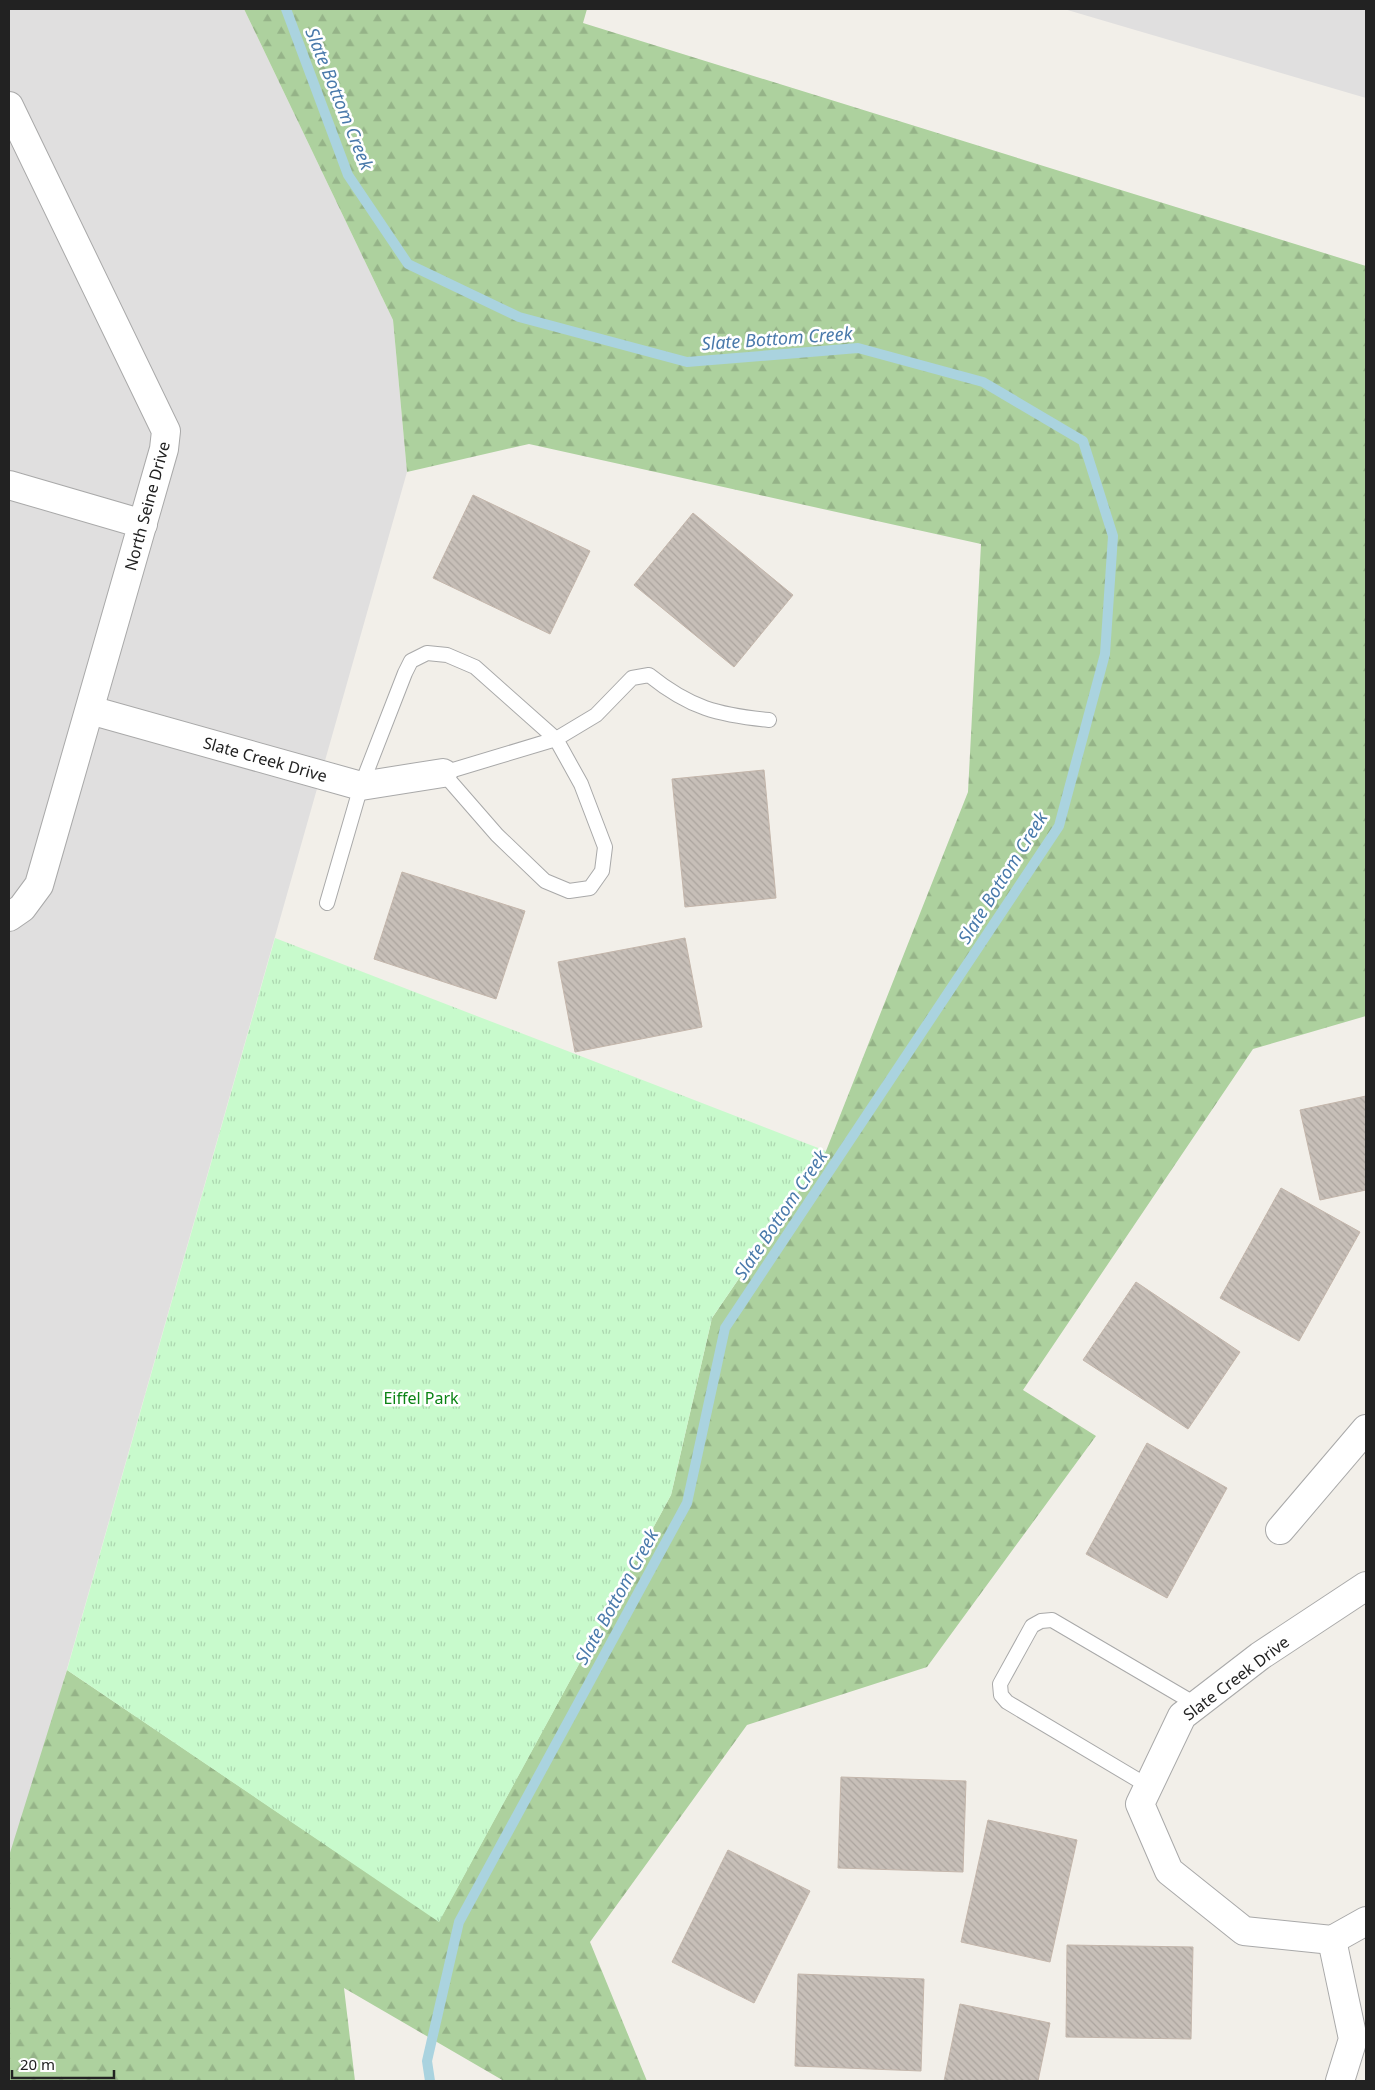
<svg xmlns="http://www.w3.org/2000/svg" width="1375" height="2090" font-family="'Noto Sans',sans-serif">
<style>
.residential{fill:#e0dfdf}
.forest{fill:url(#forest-firs)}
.park{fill:url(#park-tufts)}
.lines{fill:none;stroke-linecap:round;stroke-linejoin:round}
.stream{stroke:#aad3df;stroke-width:10}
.building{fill:url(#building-back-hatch);stroke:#c4b6ab}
.service-casing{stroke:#a9a9a9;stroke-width:16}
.minor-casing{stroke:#a9a9a9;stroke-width:30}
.service{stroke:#fff;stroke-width:14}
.minor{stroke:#fff;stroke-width:28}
.labels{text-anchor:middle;stroke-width:5;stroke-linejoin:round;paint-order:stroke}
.street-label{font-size:16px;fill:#222;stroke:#fff}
.park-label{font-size:16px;fill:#0c8416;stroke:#fff}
.water-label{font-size:18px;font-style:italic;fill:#4a7aab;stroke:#fff}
</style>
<defs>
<pattern id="forest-firs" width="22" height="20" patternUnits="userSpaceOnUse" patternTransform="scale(1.25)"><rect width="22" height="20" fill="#add19e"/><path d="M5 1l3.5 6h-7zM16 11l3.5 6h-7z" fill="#95b388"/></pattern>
<pattern id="park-tufts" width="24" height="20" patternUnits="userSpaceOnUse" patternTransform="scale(1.25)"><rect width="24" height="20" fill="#c8facc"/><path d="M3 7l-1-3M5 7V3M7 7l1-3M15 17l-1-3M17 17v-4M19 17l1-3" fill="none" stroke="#acd6af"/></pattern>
<pattern id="building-back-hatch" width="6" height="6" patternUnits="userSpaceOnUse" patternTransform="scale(1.25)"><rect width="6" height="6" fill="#c7bfb8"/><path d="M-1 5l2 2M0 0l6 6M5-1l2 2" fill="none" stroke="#aba49e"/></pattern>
</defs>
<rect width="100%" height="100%" fill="#f2efe9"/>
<path class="residential" d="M9,9H244L393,320L407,472L9,1873Z
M1064,9H1366V98Z"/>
<path class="forest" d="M244,9H587L583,23L1366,266V1016L1253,1049L1023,1390L1096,1436L927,1667L747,1725L590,1942L647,2081H504L344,1988L355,2081H9V1856L67,1670L439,1921L671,1495L712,1318L826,1151L968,792L981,544L529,444L407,472L393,320Z"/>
<path class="park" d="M275,938L826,1151L712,1318L671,1495L439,1922L67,1670Z"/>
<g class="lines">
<path class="stream" d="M286,9L348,175L408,264L519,317L687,362L858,348L983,382L1083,441L1113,536L1105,654L1059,826L725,1328L687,1503L459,1922L427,2061L430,2081"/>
</g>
<path class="building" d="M473,495L590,551L550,634L433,578Z
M693,513L793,595L734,667L634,585Z
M764,770L776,898L685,907L672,779Z
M402,872L525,911L496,999L374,959Z
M685,938L702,1027L575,1052L558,962Z
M1366,1096V1190L1320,1200L1300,1110Z
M1281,1188L1360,1232L1299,1341L1220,1298Z
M1136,1282L1240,1352L1188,1429L1083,1360Z
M1147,1443L1227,1488L1167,1598L1086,1554Z
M841,1777L966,1781L963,1872L838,1868Z
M988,1820L1077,1840L1050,1962L961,1942Z
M728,1850L810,1891L754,2003L672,1962Z
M1067,1945L1193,1947L1191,2039L1066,2037Z
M798,1974L924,1979L921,2071L795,2066Z
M960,2004L1050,2023L1038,2081H944Z"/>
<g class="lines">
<g class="service-casing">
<path id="service" d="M327,903L361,786L405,673L411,661L427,653L447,655L475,667L556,739L581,784L605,847L602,871L590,888L569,891L545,881L497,835L443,773L556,739L596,715L632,678L649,675C690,708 718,715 769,720
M1148,1786L1007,1702L1001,1695L1000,1684L1032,1626L1041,1621L1052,1620L1197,1705"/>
</g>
<g class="minor-casing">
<g id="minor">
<path d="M9,106L166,431L164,449L39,885L22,908L9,917"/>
<path d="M9,485L143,524"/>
<path id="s1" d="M90,710L361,786L443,773"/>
<path d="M1280,1530L1366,1429"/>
<path d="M1366,1586L1260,1656L1182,1716L1140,1804L1169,1871L1244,1931L1332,1940L1366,1921"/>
<path d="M1332,1940L1353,2039L1340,2081"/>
</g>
</g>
<use href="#service" class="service"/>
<use href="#minor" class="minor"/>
</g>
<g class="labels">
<g class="street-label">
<text transform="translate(147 506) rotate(-75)" y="6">North Seine Drive</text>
<text dy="6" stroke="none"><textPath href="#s1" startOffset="182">Slate Creek Drive</textPath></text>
<text transform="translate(1236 1678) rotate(-37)" y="6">Slate Creek Drive</text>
</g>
<g class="park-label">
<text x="421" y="1404">Eiffel Park</text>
</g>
<g class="water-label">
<text transform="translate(339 99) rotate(68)" y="6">Slate Bottom Creek</text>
<text transform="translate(777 339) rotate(-4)" y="6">Slate Bottom Creek</text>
<text transform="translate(1003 878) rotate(-58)" y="6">Slate Bottom Creek</text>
<text transform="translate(781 1215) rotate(-56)" y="6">Slate Bottom Creek</text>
<text transform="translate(617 1597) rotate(-61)" y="6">Slate Bottom Creek</text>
</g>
</g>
<rect width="1375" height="2090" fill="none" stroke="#222222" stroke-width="20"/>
<path d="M12 2070v8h102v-8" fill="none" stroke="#222222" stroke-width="2.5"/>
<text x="20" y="2070" font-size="15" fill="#222222" stroke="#ffffff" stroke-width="4" paint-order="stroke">20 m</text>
</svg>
